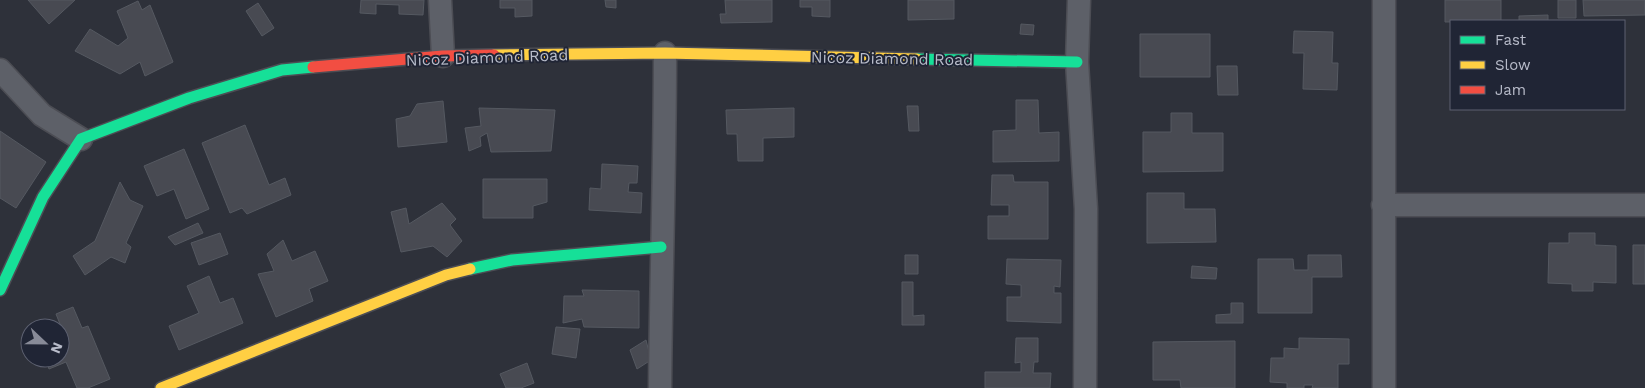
<svg xmlns="http://www.w3.org/2000/svg" width="1645" height="388" font-family="'Work Sans',sans-serif">
<style>
.building{fill:#484a52;stroke:#555961}
.lines{fill:none;stroke-linecap:round;stroke-linejoin:round}
.street-casing{stroke:#4c4d54;stroke-width:25}
.fast-casing{stroke:#4c4d54;stroke-width:14}
.slow-casing{stroke:#4c4d54;stroke-width:14}
.jam-casing{stroke:#4c4d54;stroke-width:14}
.street{stroke:#5d6068;stroke-width:22}
.fast{stroke:#16e098;stroke-width:11}
.slow{stroke:#ffcf43;stroke-width:11}
.jam{stroke:#f24e42;stroke-width:11}
.labels{text-anchor:middle;stroke-width:4;stroke-linejoin:round;paint-order:stroke}
.street-label{font-size:16px;fill:#b8bcca;stroke:#202535}
</style>
<rect width="100%" height="100%" fill="#2e313a"/>
<path class="building" d="M28,0H75L49,24Z
M361,0H424L423,15L399,14V5L376,4V14L360,13Z
M500,0H532V16L515,17V8H500Z
M605,0H616V8L606,7Z
M725,0H772V22L721,23L720,14H726Z
M800,0H830V17L812,16V7H800Z
M908,0H954V19L908,20Z
M1445,0H1501V21L1445,22Z
M1558,0H1576V18H1558Z
M1583,0H1645V15L1584,16Z
M138,1L142,10L150,5L173,62L145,76L140,62L120,74L75,51L90,29L118,46L128,38L117,11Z
M258,3L274,28L262,36L246,11Z
M1548,15V21H1519V16Z
M1021,24L1034,25L1033,35L1020,34Z
M1294,31L1333,32L1332,63H1338L1337,90L1303,89L1304,53H1293Z
M1140,34H1210V77H1140Z
M1217,66H1237L1238,95H1218Z
M1016,100H1038L1039,133L1059,132V161L993,162V131L1016,130Z
M443,101L447,142L398,147L396,119L410,116L417,104Z
M907,106H918L919,131H909Z
M479,108L555,110L551,151L491,152L487,133L480,137L481,146L469,151L465,128L481,126Z
M794,108V137L763,138V161H738L737,134H727L726,110Z
M1171,113H1192V133H1223V171L1143,172V132H1171Z
M245,125L269,185L285,178L291,195L247,214L242,208L230,213L202,143Z
M0,131L46,162L16,208L0,198Z
M184,149L209,209L186,219L174,189L157,196L144,166Z
M602,164L638,166L637,183H629L628,192L642,193L641,213L589,210L590,188L601,189Z
M992,175H1013L1014,182H1048V239H988V216H1009V205H991Z
M483,179H547V202L533,206V218H483Z
M120,182L130,200L143,206L126,243L131,247L125,263L111,257L85,275L73,256L95,241Z
M1147,193H1184V209H1215L1216,242L1147,243Z
M442,203L456,219L450,225L462,241L447,257L433,246L401,252L391,212L406,208L409,224Z
M198,223L203,233L175,245L168,237Z
M220,233L228,254L199,265L191,243Z
M1569,233H1595V245L1616,246V283L1593,282V291H1572V284L1548,283L1549,243H1569Z
M283,240L292,261L315,251L328,281L309,289L313,301L276,317L258,274L274,271L267,254Z
M1633,245H1645V284H1633Z
M905,255H918V274H905Z
M1308,255H1341L1342,277H1312V313H1258V259H1293L1294,270H1308Z
M1007,259L1061,260L1060,287L1054,286V293H1061V323L1007,321V297H1021V285L1006,284Z
M1192,266L1217,268L1216,279L1191,278Z
M209,276L220,303L233,298L243,323L179,350L169,326L199,313L187,286Z
M902,282H913V316L924,315V325H902Z
M582,290L639,291V328L584,327L582,319L563,323L564,296H584Z
M1231,303H1243V323H1216V315L1231,314Z
M73,307L82,328L88,326L110,379L88,388H77L66,362L49,369L45,358H60V335L64,334L56,314Z
M556,327L580,329L576,358L552,354Z
M1016,338H1038V362H1034L1033,373H1051L1050,388H985V372H1021V362L1015,363Z
M1299,338L1349,339V364H1338V388H1312L1313,385H1304V388H1287V383L1270,382L1271,358H1284V348L1299,349Z
M646,340L651,360L637,369L630,350Z
M1235,341V388H1181L1180,380H1153V342Z
M527,363L534,383L521,388H506L500,374Z"/>
<g class="lines">
<g class="street-casing">
<path id="street" d="M440,0L443,56
M1079,0L1077,62L1086,209L1085,388
M0,70L42,115L81,139
M1383,205H1645
M660,388C661,276 665,165 665,53
M1384,388V0"/>
</g>
<g class="fast-casing">
<path id="fast" d="M917,59L1077,62
M470,269L512,260L661,247
M0,290L43,197L81,139L189,98L282,70L313,67"/>
</g>
<g class="slow-casing">
<path id="slow" d="M494,55L665,53L917,59
M161,388L446,275L470,269"/>
</g>
<g class="jam-casing">
<path id="jam" d="M313,67L443,56L494,55"/>
</g>
<use href="#street" class="street"/>
<use href="#fast" class="fast"/>
<use href="#slow" class="slow"/>
<use href="#jam" class="jam"/>
</g>
<g class="labels">
<g class="street-label">
<text transform="translate(487 57) rotate(-2)" y="6">Nicoz Diamond Road</text>
<text transform="translate(892 58) rotate(1)" y="6">Nicoz Diamond Road</text>
</g>
</g>
<rect x="1450" y="20" width="175" height="90" fill="#202535" stroke="#5d6171"/>
<rect x="1460" y="36" width="25" height="8" fill="#16e098" stroke="#5d6171"/>
<text x="1495" y="45" font-size="15" fill="#b8bcca">Fast</text>
<rect x="1460" y="61" width="25" height="8" fill="#ffcf43" stroke="#5d6171"/>
<text x="1495" y="70" font-size="15" fill="#b8bcca">Slow</text>
<rect x="1460" y="86" width="25" height="8" fill="#f24e42" stroke="#5d6171"/>
<text x="1495" y="95" font-size="15" fill="#b8bcca">Jam</text>
<g transform="translate(45 343) rotate(112)"><circle r="24" fill="#202535" stroke="#5d6171"/>
<path d="M0-4L9 19L0 12L-9 19Z" fill="#888b98"/>
<text y="-8" font-size="14" font-weight="bold" text-anchor="middle" fill="#b8bcca">N</text>
</g>
</svg>
